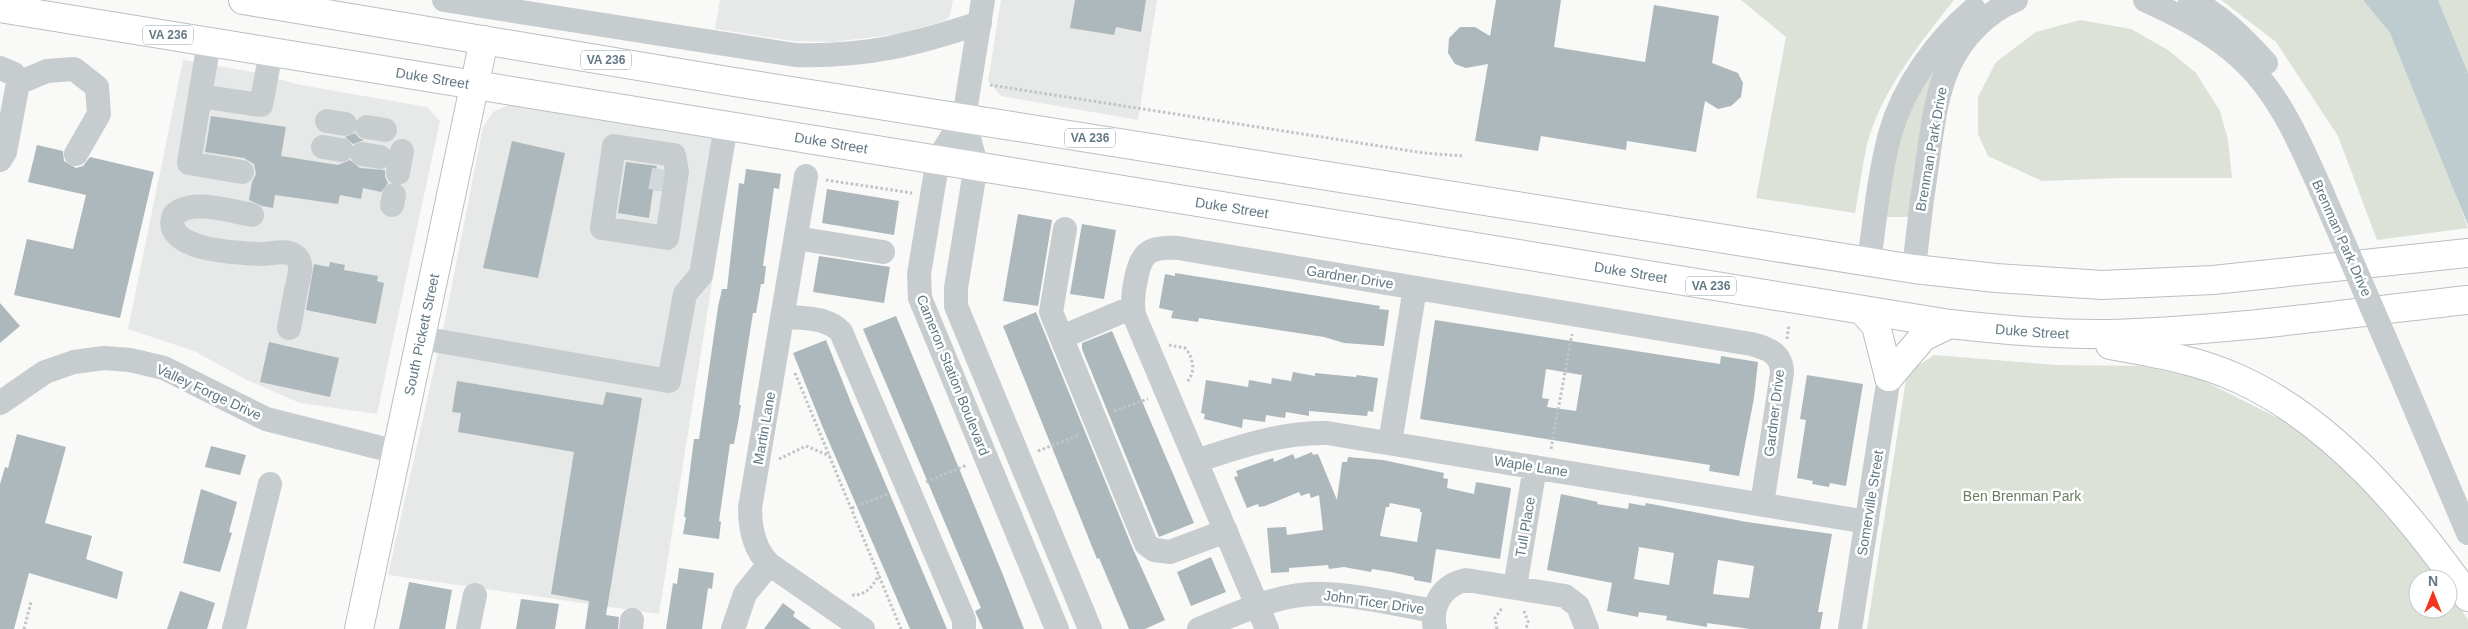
<svg xmlns="http://www.w3.org/2000/svg" width="2468" height="629" font-family="Arial,sans-serif">
<style>
.built{fill:#e7e9e8}
.green{fill:#dce2d7}
.water{fill:#bdcccf}
.building{fill:#adb8bc;fill-rule:evenodd}
.lines{fill:none;stroke-linecap:round;stroke-linejoin:round}
.minor-tunnel{stroke:#d3d9da;stroke-width:24;stroke-dasharray:24 12;stroke-linecap:butt}
.major-casing{stroke:#babfc2;stroke-width:30}
.path{stroke:#c0c4c5;stroke-width:3;stroke-dasharray:2.5 2.5;stroke-linecap:butt}
.minor{stroke:#c7cccf;stroke-width:24}
.major{stroke:#fff;stroke-width:28}
.minor-bridge{stroke:#c7cccf;stroke-width:24}
.labels{text-anchor:middle;stroke-width:5;stroke-linejoin:round;paint-order:stroke}
.shield{fill:#fff;stroke:#91a1a9;stroke-width:1}
.shield-label{font-size:12px;font-weight:bold;fill:#627984}
.street-label{font-size:14px;fill:#627984;stroke:#fff}
.park-label{font-size:14px;fill:#697b61;stroke:#fff}
</style>
<rect width="100%" height="100%" fill="#f9f9f7"/>
<path class="built" d="M720,0H953L950,16L946,20L900,34L832,42L793,41L715,29Z
M1001,0H1157L1138,120L1001,96L988,81Z
M183,60L253,72L301,85L427,107L440,121L377,414L300,403L247,380L194,351L128,329Z
M511,104L735,140L659,614L388,575L445,320L483,127L493,112Z"/>
<path class="green" d="M1741,0H1954C1920,43 1881,91 1867,145C1862,167 1859,191 1855,213L1756,198L1786,37Z
M2221,0H2363L2390,33L2442,156L2468,228L2377,240L2338,136L2276,42Z
M2438,0H2468V73Z
M2080,20L2131,29L2168,50L2196,73L2220,111L2228,140L2232,178H2120L2042,181L1988,156L1978,134V97L1996,62L2036,32Z
M1941,55L1910,217H1883L1892,166L1911,103Z
M1934,355L2057,365L2141,366L2200,379L2280,419L2314,442L2412,536L2442,579H2418V609H2448V588L2468,620V629H1867L1907,373Z"/>
<path class="water" d="M2363,0H2438L2468,73V225L2390,33Z"/>
<path class="building" d="M1075,0H1146L1141,32L1116,27L1114,35L1070,28Z
M1496,0H1561L1554,47L1645,62L1654,5L1719,16L1712,63L1738,73L1743,83L1741,97L1731,106L1718,109L1705,101L1696,152L1627,141L1626,150L1541,136L1538,151L1475,141L1488,64L1466,68L1455,64L1448,53L1449,38L1460,27H1475L1490,36Z
M211,116L286,127L281,156L338,165L350,160L360,168L385,170V177L388,183L381,192L363,188L361,199L340,195L338,204L275,195L273,208L262,206L249,200L252,182L256,174L254,164L244,158L205,152Z
M355,133L359,138L364,140L353,144L345,137Z
M512,141L565,153L538,278L483,268Z
M37,145L63,151L64,161L76,168L83,166L90,157L154,172L120,318L14,295L27,239L73,249L86,195L28,182Z
M626,162L657,166L656,169L663,170L660,191L653,190L649,218L618,213Z
M746,169L781,174L779,189L774,188L763,266H766L764,284H761L756,313H753L741,390L739,405H741L738,423L734,444H730L719,521L721,522L719,539L683,534L686,517H684L694,439H699L718,307L722,289H727L739,183L744,184Z
M827,189L899,201L894,235L822,223Z
M1018,214L1052,220L1038,306L1003,301Z
M1082,224L1116,230L1104,299L1070,294Z
M819,256L890,267L884,303L813,292Z
M330,262L345,265L344,270L378,276L377,281L384,283L376,324L306,310L314,264L329,267Z
M1175,273L1380,306L1379,309L1389,310L1384,346L1344,343L1324,337L1199,318L1198,322L1171,318L1173,311L1159,308L1165,274L1175,276Z
M0,303L20,326L0,343Z
M1036,312L1133,549L1165,620L1145,629H1129L1099,558L1097,559L1003,326Z
M896,316L1001,570L1024,629H983L975,611L981,608L863,329Z
M1435,320L1720,364L1721,356L1758,362L1754,398L1739,476L1709,471L1710,465L1420,419ZM1546,369L1582,375L1576,411L1547,407L1549,399L1542,398Z
M1112,331L1194,523L1159,537L1082,349V343Z
M826,340L852,405L947,629H910L823,428L793,353Z
M269,342L339,358L330,397L260,382Z
M1293,372L1315,376V373L1356,377L1357,375L1378,378L1373,412L1368,411L1367,416L1309,411V416L1286,412L1285,418L1266,415L1265,422L1243,419L1242,428L1204,419L1205,414L1201,413L1206,380L1248,387L1249,380L1271,384L1272,378L1291,381Z
M1807,375L1863,384L1846,486L1830,483L1829,487L1812,484L1813,481L1797,478L1806,420L1800,419Z
M457,381L603,405L606,392L642,398L606,615L619,617L618,629H585L589,601L551,594L574,452L458,432L461,413L452,412Z
M17,434L66,447L45,523L92,536L86,559L123,572L117,599L29,573L14,629H0V484L5,467L8,468Z
M211,446L246,455L240,475L205,467Z
M1312,452L1313,455L1318,454L1337,500L1342,462H1347L1348,457L1383,460L1444,473L1443,478L1448,479L1447,488L1474,494L1476,482L1511,488L1500,559L1436,549L1431,583L1414,580V577L1391,572L1372,569L1371,572L1344,567L1329,569L1328,565L1289,568V572L1271,573L1267,528L1286,527L1287,535L1323,530L1319,495L1311,498L1309,493L1301,496L1299,492L1265,506L1259,507L1258,504L1247,508L1234,477L1238,476L1236,471L1273,458L1274,462L1293,454L1295,459ZM1390,503L1420,509V512H1422L1417,542L1380,536L1386,507H1389Z
M201,489L237,502L229,532L232,533L220,572L183,563Z
M1561,494L1598,502L1597,504L1628,509L1629,503L1645,506L1646,503L1747,522L1832,534L1818,612H1823L1820,629H1750L1707,623V627L1666,620L1667,616L1639,612L1638,617L1607,611L1612,583L1547,570ZM1639,547L1674,553L1669,585L1634,579ZM1718,560L1754,566L1749,598L1713,594Z
M1211,557L1226,592L1191,606L1177,572Z
M679,568L714,573L712,589L708,588L702,629H666L673,583L677,584Z
M409,582L452,590L445,629H399Z
M180,591L215,603L207,629H167Z
M521,599L559,604L555,629H516Z
M783,603L795,612L793,616L811,629H764Z"/>
<g class="lines">
<path class="minor-tunnel" d="M660,191L664,170"/>
<g class="major-casing">
<g id="major">
<path d="M243,0L728,81L1914,269L1996,278L2102,285L2213,280L2468,253"/>
<path id="s1" d="M0,8L1950,324C2003,330 2056,335 2109,334C2229,331 2349,313 2468,300"/>
<path d="M1863,311L1876,326L1889,377"/>
<path d="M2110,345C2154,353 2198,360 2239,379C2334,422 2410,514 2468,597"/>
<path d="M1889,377L1923,337L1950,324"/>
<path id="s2" d="M359,629L484,40"/>
</g>
</g>
<path class="path" d="M990,85L1424,153L1463,156
M826,180L912,193
M1787,339L1789,325
M1169,345L1185,348C1194,358 1196,373 1186,383
M795,373L901,629
M1114,411L1148,399
M1551,449L1572,334
M1038,451L1079,435
M779,459L806,446L830,456
M926,482L967,465
M852,508L888,494
M852,595C867,595 872,587 879,575
M1524,611L1528,622L1526,629
M24,629L31,602
M1497,629L1495,618L1502,608"/>
<path class="minor" d="M444,0L795,55C867,57 912,45 980,23
M983,0L964,118L976,165L956,288V306L1090,629
M2145,0C2185,18 2227,40 2256,74C2285,107 2303,150 2321,190
M2190,0C2219,13 2245,40 2266,63
M209,42L200,96L261,105L271,52
M0,68L14,74L18,83L5,152L0,160
M18,83L47,71L74,69L97,87L99,114L76,154
M200,96L189,163L242,172
M964,118L938,159L919,274L920,298L1057,629
M327,121L345,124
M367,127L385,130
M614,146L674,155L677,172L667,238L602,228Z
M323,147L341,150
M362,154L380,157
M398,173L402,151
M806,176L750,508C750,528 754,549 769,564L863,629
M392,205L394,195
M252,215C229,211 192,198 174,215C160,251 240,253 261,254C270,254 284,250 292,254C304,260 300,272 298,282
M1065,229L1051,312L1146,544L1154,550L1170,552L1226,531
M796,238L883,252
M1869,262C1875,219 1879,175 1890,134C1903,87 1937,40 1974,9
M1914,269C1918,229 1923,190 1929,151C1933,123 1937,92 1949,66C1962,37 1987,12 2016,0
M783,316C803,319 826,316 841,332L964,620V629
M289,328L296,290
M1062,337L1133,307
M421,338L669,381L685,294L701,275L726,125
M2406,387L2468,533
M0,403L45,372L74,362L104,358L130,360L164,368L266,419L397,452
M1390,443L1415,288
M1196,461C1238,447 1282,432 1327,433L1867,522
M1515,587L1535,467
M234,629L270,484
M468,629L475,595
M631,629L632,620
M733,629L745,594L769,564
M1199,629C1238,613 1281,592 1324,594C1360,595 1398,605 1434,611
M1267,629L1134,315C1132,302 1133,292 1136,279C1141,252 1150,246 1178,248L1751,344C1767,348 1782,353 1782,373L1762,504
M1435,629C1430,606 1442,585 1466,580L1565,596L1578,606L1587,629
M1850,629L1889,377"/>
<use href="#major" class="major"/>
<path class="minor-bridge" d="M2321,190L2406,387"/>
</g>
<g class="labels">
<g class="shield">
<rect x="143" y="25.5" width="50" height="19" rx="4"/>
<rect x="581" y="50.5" width="50" height="19" rx="4"/>
<rect x="1065" y="128.5" width="50" height="19" rx="4"/>
<rect x="1686" y="276.5" width="50" height="19" rx="4"/>
</g>
<g class="shield-label">
<text x="168" y="39">VA 236</text>
<text x="606" y="64">VA 236</text>
<text x="1090" y="142">VA 236</text>
<text x="1711" y="290">VA 236</text>
</g>
<g class="street-label">
<text dy="5" stroke="none"><textPath href="#s1" startOffset="438">Duke Street</textPath></text>
<text dy="5" stroke="none"><textPath href="#s1" startOffset="842">Duke Street</textPath></text>
<text transform="translate(1931 149) rotate(-80)" y="5">Brenman Park Drive</text>
<text dy="5" stroke="none"><textPath href="#s1" startOffset="1248">Duke Street</textPath></text>
<text transform="translate(2342 238) rotate(66)" y="5">Brenman Park Drive</text>
<text dy="5" stroke="none"><textPath href="#s1" startOffset="1652">Duke Street</textPath></text>
<text transform="translate(1350 277) rotate(9)" y="5">Gardner Drive</text>
<text dy="5" stroke="none"><textPath href="#s1" startOffset="2058">Duke Street</textPath></text>
<text dy="5" stroke="none"><textPath href="#s2" startOffset="301">South Pickett Street</textPath></text>
<text transform="translate(953 375) rotate(68)" y="5">Cameron Station Boulevard</text>
<text transform="translate(209 392) rotate(25)" y="5">Valley Forge Drive</text>
<text transform="translate(1774 413) rotate(-83)" y="5">Gardner Drive</text>
<text transform="translate(764 428) rotate(-80)" y="5">Martin Lane</text>
<text transform="translate(1531 466) rotate(9)" y="5">Waple Lane</text>
<text transform="translate(1870 503) rotate(-81)" y="5">Somerville Street</text>
<text transform="translate(1525 527) rotate(-80)" y="5">Tull Place</text>
<text transform="translate(1374 602) rotate(8)" y="5">John Ticer Drive</text>
</g>
<g class="park-label">
<text x="2022" y="501">Ben Brenman Park</text>
</g>
</g>
<g transform="translate(2433 594)"><circle r="24" fill="#ffffff" stroke="#c0c9ce"/>
<path d="M0-4L9 19L0 12L-9 19Z" fill="#f2361e"/>
<text y="-8" font-size="14" font-weight="bold" text-anchor="middle" fill="#627984">N</text>
</g>
</svg>
